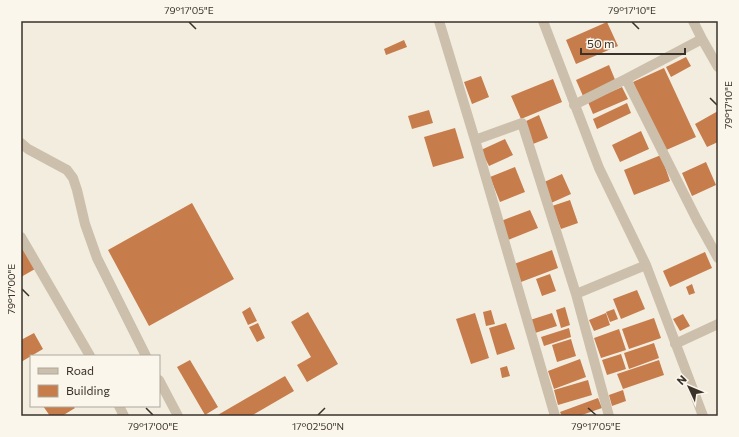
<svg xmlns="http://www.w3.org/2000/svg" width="739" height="437" font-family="Commissioner,sans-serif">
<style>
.building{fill:#c67c4b}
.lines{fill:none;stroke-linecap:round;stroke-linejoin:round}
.street{stroke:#ccbfab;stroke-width:10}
.ticks{fill:none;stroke:#3a322a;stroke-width:1.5}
.neatline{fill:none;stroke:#3a322a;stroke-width:1.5}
.ticks-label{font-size:10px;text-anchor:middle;fill:#3a322a}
</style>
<rect width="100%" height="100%" fill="#f3ede0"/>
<path class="building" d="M607,22L618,46L576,64L566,40Z
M404,40L407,47L386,55L384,49Z
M686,57L691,66L671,77L666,67Z
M609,65L616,82L583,96L576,80Z
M664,68L696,137L664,151L633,82Z
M481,76L489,97L472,104L464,82Z
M553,79L562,102L521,119L511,96Z
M622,87L628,99L593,114L588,102Z
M627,103L631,113L597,129L593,119Z
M429,110L433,123L412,129L408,116Z
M718,111V142L707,147L695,124Z
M539,115L548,138L533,144L524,122Z
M455,128L464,158L433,167L424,137Z
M641,131L649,149L620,162L612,145Z
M505,139L513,155L489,166L481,150Z
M661,155L670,181L634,195L624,170Z
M706,162L716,185L692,196L682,173Z
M515,167L525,192L500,202L490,177Z
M562,174L571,194L551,203L542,183Z
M570,200L578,223L561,229L552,206Z
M192,203L234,279L149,326L108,250Z
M530,210L538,228L508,240L501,221Z
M21,246L35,269L21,277Z
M552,250L558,268L521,282L514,264Z
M705,252L712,268L670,287L663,271Z
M550,274L556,291L542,296L536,279Z
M692,284L695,293L689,295L686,287Z
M637,290L645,309L621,319L613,299Z
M250,307L257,321L248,325L242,312Z
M565,307L570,325L561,328L556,310Z
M614,309L618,319L610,322L606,312Z
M491,310L495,324L486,326L483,312Z
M308,312L338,364L307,382L297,365L311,357L291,322Z
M475,313L489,358L471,364L456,319Z
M552,313L557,326L535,333L530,320Z
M606,313L610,325L594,331L589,320Z
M683,314L690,326L680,331L673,319Z
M654,318L661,338L629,349L622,329Z
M258,323L265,338L257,342L249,327Z
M506,323L515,349L497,355L489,328Z
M569,328L571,337L544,346L541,337Z
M619,329L626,350L601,358L594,338Z
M34,333L43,349L21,362V340Z
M571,339L576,356L557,362L552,345Z
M654,343L659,358L629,369L624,353Z
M621,354L626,369L607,375L602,360Z
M580,359L586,377L554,389L548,371Z
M190,360L218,407L205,415L177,367Z
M659,360L664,375L623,389L617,374Z
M507,366L510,376L502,378L500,368Z
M285,376L294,391L251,416H216Z
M588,380L592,395L558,405L554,390Z
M623,390L626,401L612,406L609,395Z
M598,398L602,408L579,416H562L560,412Z
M43,406H73L75,408L62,416H50Z"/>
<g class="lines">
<path class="street" d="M439,21L475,140L555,416
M543,21L599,168L646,265L703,416
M693,21L702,39
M626,79L697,220L718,258
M574,105L626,79L702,39L718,67
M475,140L522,123L576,294L609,416
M21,143L28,149L67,170L73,178L77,190L85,224L97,258L146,356
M21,237L90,356
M576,294L646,265
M675,344L718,324
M159,380L178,416
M119,406L124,416"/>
</g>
<path class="ticks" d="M189,22L196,29M632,22L639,29M710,98L717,105M22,289L29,296M146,408L153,415M588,408L596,415M318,415L325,408"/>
<rect width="739" height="437" fill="none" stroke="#faf6ec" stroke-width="44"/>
<rect x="30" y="355" width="130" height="52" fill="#faf6ec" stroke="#ada89e"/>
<rect x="38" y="368" width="20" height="6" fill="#ccbfab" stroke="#ada89e"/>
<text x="66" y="375" font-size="12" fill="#3a322a">Road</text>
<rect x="38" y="385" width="20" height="12" fill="#c67c4b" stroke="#ada89e"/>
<text x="66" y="395" font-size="12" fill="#3a322a">Building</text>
<g transform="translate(689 387) rotate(314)" stroke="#faf6ec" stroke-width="3" paint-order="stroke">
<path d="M0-3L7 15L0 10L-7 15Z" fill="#3a322a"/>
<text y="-6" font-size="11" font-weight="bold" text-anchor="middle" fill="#3a322a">N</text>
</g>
<path d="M581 48v6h104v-6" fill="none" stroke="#3a322a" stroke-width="2"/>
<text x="587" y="48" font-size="12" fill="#3a322a" stroke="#faf6ec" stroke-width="3" paint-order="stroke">50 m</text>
<rect x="22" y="22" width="695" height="393" class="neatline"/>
<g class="ticks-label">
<text x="189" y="14">79°17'05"E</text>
<text x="632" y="14">79°17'10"E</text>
<text transform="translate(728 105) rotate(-90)" y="4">79°17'10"E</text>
<text transform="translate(11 289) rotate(-90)" y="4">79°17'00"E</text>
<text x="153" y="430">79°17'00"E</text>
<text x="318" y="430">17°02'50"N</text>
<text x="596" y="430">79°17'05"E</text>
</g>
</svg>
